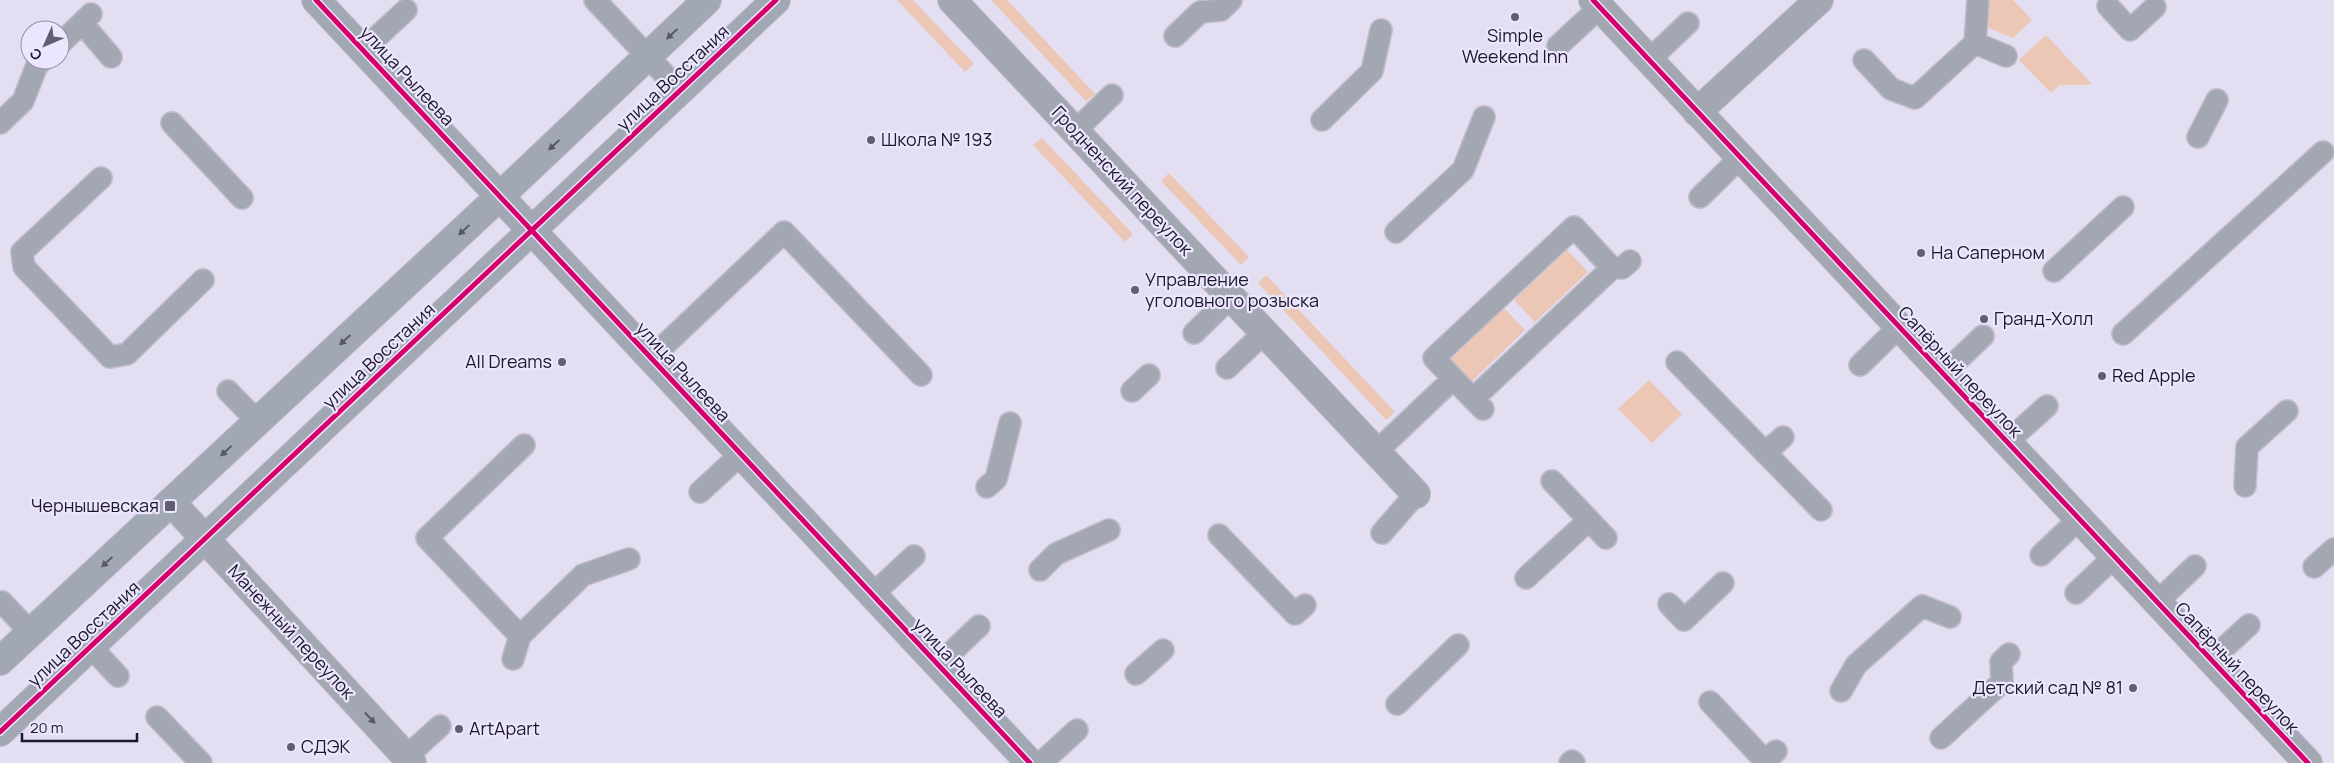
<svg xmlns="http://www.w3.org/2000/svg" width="2334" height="763" font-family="Manrope,sans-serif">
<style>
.green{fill:#ecc7b6}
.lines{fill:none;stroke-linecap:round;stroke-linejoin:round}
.lane-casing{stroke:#c0bccc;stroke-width:24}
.street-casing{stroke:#c0bccc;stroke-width:30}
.secondary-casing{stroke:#c0bccc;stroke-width:30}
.lane{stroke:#a2a7b1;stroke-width:21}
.street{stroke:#a2a7b1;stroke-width:28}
.secondary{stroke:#a1a7b3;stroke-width:28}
.cycleway-casing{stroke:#ebe5fd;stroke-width:8}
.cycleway{stroke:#d6006c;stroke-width:5}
.oneway{fill:#585868}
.oneway2{fill:#595867}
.poi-dot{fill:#625d70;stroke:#ebe5fd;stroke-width:2}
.labels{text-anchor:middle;stroke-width:4.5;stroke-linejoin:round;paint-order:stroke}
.poi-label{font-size:18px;fill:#1d172b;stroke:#ebe5fd;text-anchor:start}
.street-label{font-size:18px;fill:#1d172b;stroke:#ebe5fd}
</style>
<rect width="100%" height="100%" fill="#e3def1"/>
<path class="green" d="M897,0H913L974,64L965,72Z
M991,0H1007L1095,94L1086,101Z
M1990,0H2013L2032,20L2013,38L1984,26Z
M2046,35L2091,83L2088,85H2060L2051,93L2019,60Z
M1042,138L1133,234L1125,242L1033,145Z
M1169,173L1249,257L1241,265L1161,181Z
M1567,250L1588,272L1535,322L1514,300Z
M1266,275L1395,412L1386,420L1258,283Z
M1504,308L1525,330L1471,382L1450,360Z
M1649,380L1682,414L1652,443L1618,409Z"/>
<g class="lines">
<g class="lane-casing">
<path id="lane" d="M595,0L680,91
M2108,6L2130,30L2155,7
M82,23L111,57
M1175,36L1200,12L1221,10L1231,0
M1975,43L2006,56
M60,44L91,14
M1558,46L1600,7
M363,50L406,10
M1649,60L1688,23
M1864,60L1891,89L1915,98L1975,43L1978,0
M1322,120L1372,71L1381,30
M0,123L23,101L37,65L43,60
M172,123L242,198
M1075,131L1112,95
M2198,137L2217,100
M101,178L22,252L24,267L110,357L127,354L203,280
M1700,197L1740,158
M1396,232L1463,170L1484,117
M1612,268H1622L1630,261
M2054,271L2123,207
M1194,333L1231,297
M2123,334L2323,152
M651,358L784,232L921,375
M1677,362L1821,510
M1860,365L1899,327
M1227,368L1264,333
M1943,374L1983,336
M228,391L258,422
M1132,391L1149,375
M1473,399L1612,268L1574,227L1434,358C1450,375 1466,392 1483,409
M2007,442L2047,406
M1376,452L1453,379
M1765,453L1783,437
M1552,481L1606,538
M2245,486L2247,447L2287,411
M987,487L996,479L1010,423
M700,492L741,454
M1382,533L1416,494
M1219,535L1295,614L1305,605
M2041,555L2079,519
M2314,567L2334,549
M1040,570L1056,554L1109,530
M1526,578L1589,520
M2076,593L2114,557
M872,595L914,556
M2,602L30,632
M2157,602L2195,566
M1669,604L1684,620L1723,583
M520,636L427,538L524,445
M91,647L118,676
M513,659L520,636L583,575L629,559
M2211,660L2249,625
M938,665L979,626
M1136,674L1163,650
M1841,691L1856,665L1922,606L1950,617
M1710,702L1765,761L1776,751
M1397,704L1458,645
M157,717L201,763
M1941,738L2002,682L2001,662L2009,654
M406,757L440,726
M1041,763L1077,730
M1570,763L1572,761L1574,763"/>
</g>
<g class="street-casing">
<path id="street" d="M952,0L1416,494
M1593,0L2308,763
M1697,112L1819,0
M171,502L412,763"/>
</g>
<g class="secondary-casing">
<path id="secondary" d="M316,0L1030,763
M0,661L499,197L707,0
M0,732L776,0"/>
</g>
<use href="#lane" class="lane"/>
<use href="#street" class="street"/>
<use href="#secondary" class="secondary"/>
<g class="cycleway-casing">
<path id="cycleway" d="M316,0L1030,763
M1593,0L2308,763
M0,732L776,0"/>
</g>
<use href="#cycleway" class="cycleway"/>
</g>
<defs><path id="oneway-solid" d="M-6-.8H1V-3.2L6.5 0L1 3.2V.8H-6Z" transform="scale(1.25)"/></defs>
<g class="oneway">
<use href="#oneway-solid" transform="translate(672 34) rotate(137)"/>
<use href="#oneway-solid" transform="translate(554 145) rotate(137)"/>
<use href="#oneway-solid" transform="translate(464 230) rotate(137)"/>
<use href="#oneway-solid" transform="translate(345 340) rotate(137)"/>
<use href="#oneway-solid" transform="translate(226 451) rotate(137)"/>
<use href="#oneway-solid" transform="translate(107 562) rotate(137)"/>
</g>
<use class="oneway2" href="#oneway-solid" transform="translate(370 718) rotate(47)"/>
<g class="poi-dot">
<circle cx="1515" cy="17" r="5"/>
<circle cx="871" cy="140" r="5"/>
<circle cx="1921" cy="253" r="5"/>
<circle cx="1135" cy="290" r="5"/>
<circle cx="1984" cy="319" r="5"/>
<circle cx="562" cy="362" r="5"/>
<circle cx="2102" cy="376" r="5"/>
<rect x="164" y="500" width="12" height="12" rx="2.5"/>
<circle cx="2133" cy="688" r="5"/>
<circle cx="459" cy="729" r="5"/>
<circle cx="291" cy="747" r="5"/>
</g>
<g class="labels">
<g class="poi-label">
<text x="1515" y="42" text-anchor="middle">Simple<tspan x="1515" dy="21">Weekend Inn</tspan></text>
<text x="881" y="146">Школа № 193</text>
<text x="1931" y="259">На Саперном</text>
<text x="1145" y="286">Управление<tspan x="1145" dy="21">уголовного розыска</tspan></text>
<text x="1994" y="325">Гранд-Холл</text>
<text x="552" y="368" text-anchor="end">All Dreams</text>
<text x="2112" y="382">Red Apple</text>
<text x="159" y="512" text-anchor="end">Чернышевская</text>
<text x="2123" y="694" text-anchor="end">Детский сад № 81</text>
<text x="469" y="735">ArtApart</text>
<text x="301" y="753">СДЭК</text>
</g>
<g class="street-label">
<text transform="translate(407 76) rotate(47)" y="6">улица Рылеева</text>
<text transform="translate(673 78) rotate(-43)" y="6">улица Восстания</text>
<text transform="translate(1122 181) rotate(47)" y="6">Гродненский переулок</text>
<text transform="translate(379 356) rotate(-43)" y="6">улица Восстания</text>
<text transform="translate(683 372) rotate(47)" y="6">улица Рылеева</text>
<text transform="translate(1960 372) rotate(47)" y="6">Сапёрный переулок</text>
<text transform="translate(291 632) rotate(47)" y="6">Манежный переулок</text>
<text transform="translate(84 634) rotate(-43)" y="6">улица Восстания</text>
<text transform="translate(960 668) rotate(47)" y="6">улица Рылеева</text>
<text transform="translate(2237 668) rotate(47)" y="6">Сапёрный переулок</text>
</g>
</g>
<g transform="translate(45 45) rotate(225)"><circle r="24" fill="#ebe5fd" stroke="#9993a9"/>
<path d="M0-4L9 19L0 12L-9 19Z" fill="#625d70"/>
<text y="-8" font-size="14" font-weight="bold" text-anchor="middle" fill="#1d172b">С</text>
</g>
<path d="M22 733v8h115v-8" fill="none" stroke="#1d172b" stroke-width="2.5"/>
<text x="30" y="733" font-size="15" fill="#1d172b" stroke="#ebe5fd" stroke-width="4" paint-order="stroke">20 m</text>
</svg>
